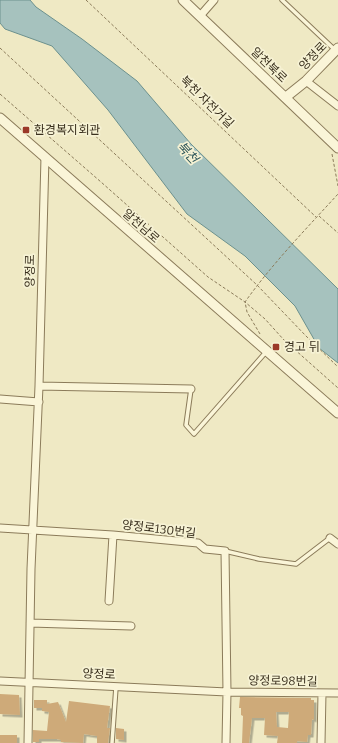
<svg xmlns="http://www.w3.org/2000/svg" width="338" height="743" font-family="Bitter,'Noto Sans KR',serif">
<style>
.water{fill:#a6c2be;stroke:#6c918e}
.building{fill:#ceaa79;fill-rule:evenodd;filter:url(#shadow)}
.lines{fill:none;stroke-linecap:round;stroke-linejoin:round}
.service-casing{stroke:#8b7b5a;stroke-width:5.5}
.minor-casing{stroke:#8b7b5a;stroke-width:9}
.tertiary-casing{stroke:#8b7b5a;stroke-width:11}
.path{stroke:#8b7b5a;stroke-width:1;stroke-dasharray:3 2;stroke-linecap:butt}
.service{stroke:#faf5d8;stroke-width:3.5}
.minor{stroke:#faf5d8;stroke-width:7}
.tertiary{stroke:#faf5d8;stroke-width:9}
.poi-dot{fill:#9b3928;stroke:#f6f2d4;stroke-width:1.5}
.labels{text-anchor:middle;stroke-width:3.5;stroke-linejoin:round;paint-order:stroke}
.street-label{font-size:12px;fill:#3a301e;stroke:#f6f2d4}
.poi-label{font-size:12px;fill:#3a301e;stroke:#f6f2d4;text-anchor:start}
.water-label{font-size:13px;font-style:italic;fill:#2d565a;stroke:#f6f2d4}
</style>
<defs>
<filter id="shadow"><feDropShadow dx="2.5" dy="2.5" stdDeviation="0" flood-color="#0004"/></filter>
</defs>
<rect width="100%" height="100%" fill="#efe9c4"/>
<path class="water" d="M0,0H30L36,7L82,39L137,81L191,144L338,289V363L319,348L295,306L245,256L187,214L108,110L52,46L5,29L0,23Z"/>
<path class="building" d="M0,694L19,695L20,715L0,714Z
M240,697L311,698V700H314V720L312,719L311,735H308L307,742L297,741V743H277L278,736L264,735L265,718H252L249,743H242L243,716L241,715V708H239ZM276,712H289L288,728L277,727Z
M34,700H47V704L58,702L66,722L69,701L110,706L107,728H110L108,743H97V736L84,734L83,743L61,742V740L57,739H39V742H33V730L47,731L49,712L42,711V708H34Z
M116,728L124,729V740L116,739Z
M0,735H17V743H0Z"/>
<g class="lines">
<g class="service-casing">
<path id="service" d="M282,0L335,50
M191,389L186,425L194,434L266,352
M225,551L259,559L296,564L330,538
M112,743L116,687"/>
</g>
<g class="minor-casing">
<path id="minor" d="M200,16L214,0
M306,81L338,106
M39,386L191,389
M0,399L39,402
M0,528L113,535L198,543L205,549L225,551L227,692L226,743
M330,538L338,544
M109,601L113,535
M30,623L131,626
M0,681L227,692L338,693
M28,743L31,569L39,386L45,157
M321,743L322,693"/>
</g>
<g class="tertiary-casing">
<path id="tertiary" d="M183,0L338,148
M286,97L306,81L338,48
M0,118L338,413"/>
</g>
<path class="path" d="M86,0L316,217
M0,48L257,285L306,336L338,367
M0,94L101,182L208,277L245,302L265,319L284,340L338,388
M332,154L338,186
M319,216L338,233
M260,334L247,312L245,302C272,264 306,229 338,194"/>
<use href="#service" class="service"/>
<use href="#minor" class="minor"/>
<use href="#tertiary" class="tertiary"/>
</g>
<g class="poi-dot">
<rect x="22" y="126" width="8" height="8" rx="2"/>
<rect x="272" y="343" width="8" height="8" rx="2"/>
</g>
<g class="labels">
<g class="street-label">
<text transform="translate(313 56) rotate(-46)" y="4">양정로</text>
<text transform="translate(269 65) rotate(44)" y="4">알천북로</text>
<text transform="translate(207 102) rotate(44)" y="4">북천 자전거길</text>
<text transform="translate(141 226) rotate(41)" y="4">알천남로</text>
<text transform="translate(30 271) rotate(-89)" y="4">양정로</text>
<text transform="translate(159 529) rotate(7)" y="4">양정로130번길</text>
<text transform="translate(99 674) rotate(3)" y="4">양정로</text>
<text transform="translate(283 681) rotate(1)" y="4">양정로98번길</text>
</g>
<g class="poi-label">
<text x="34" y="134">환경복지회관</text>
<text x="284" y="351">경고 뒤</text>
</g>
<g class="water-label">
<text transform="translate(188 152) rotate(47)" y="5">북천</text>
</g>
</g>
</svg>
